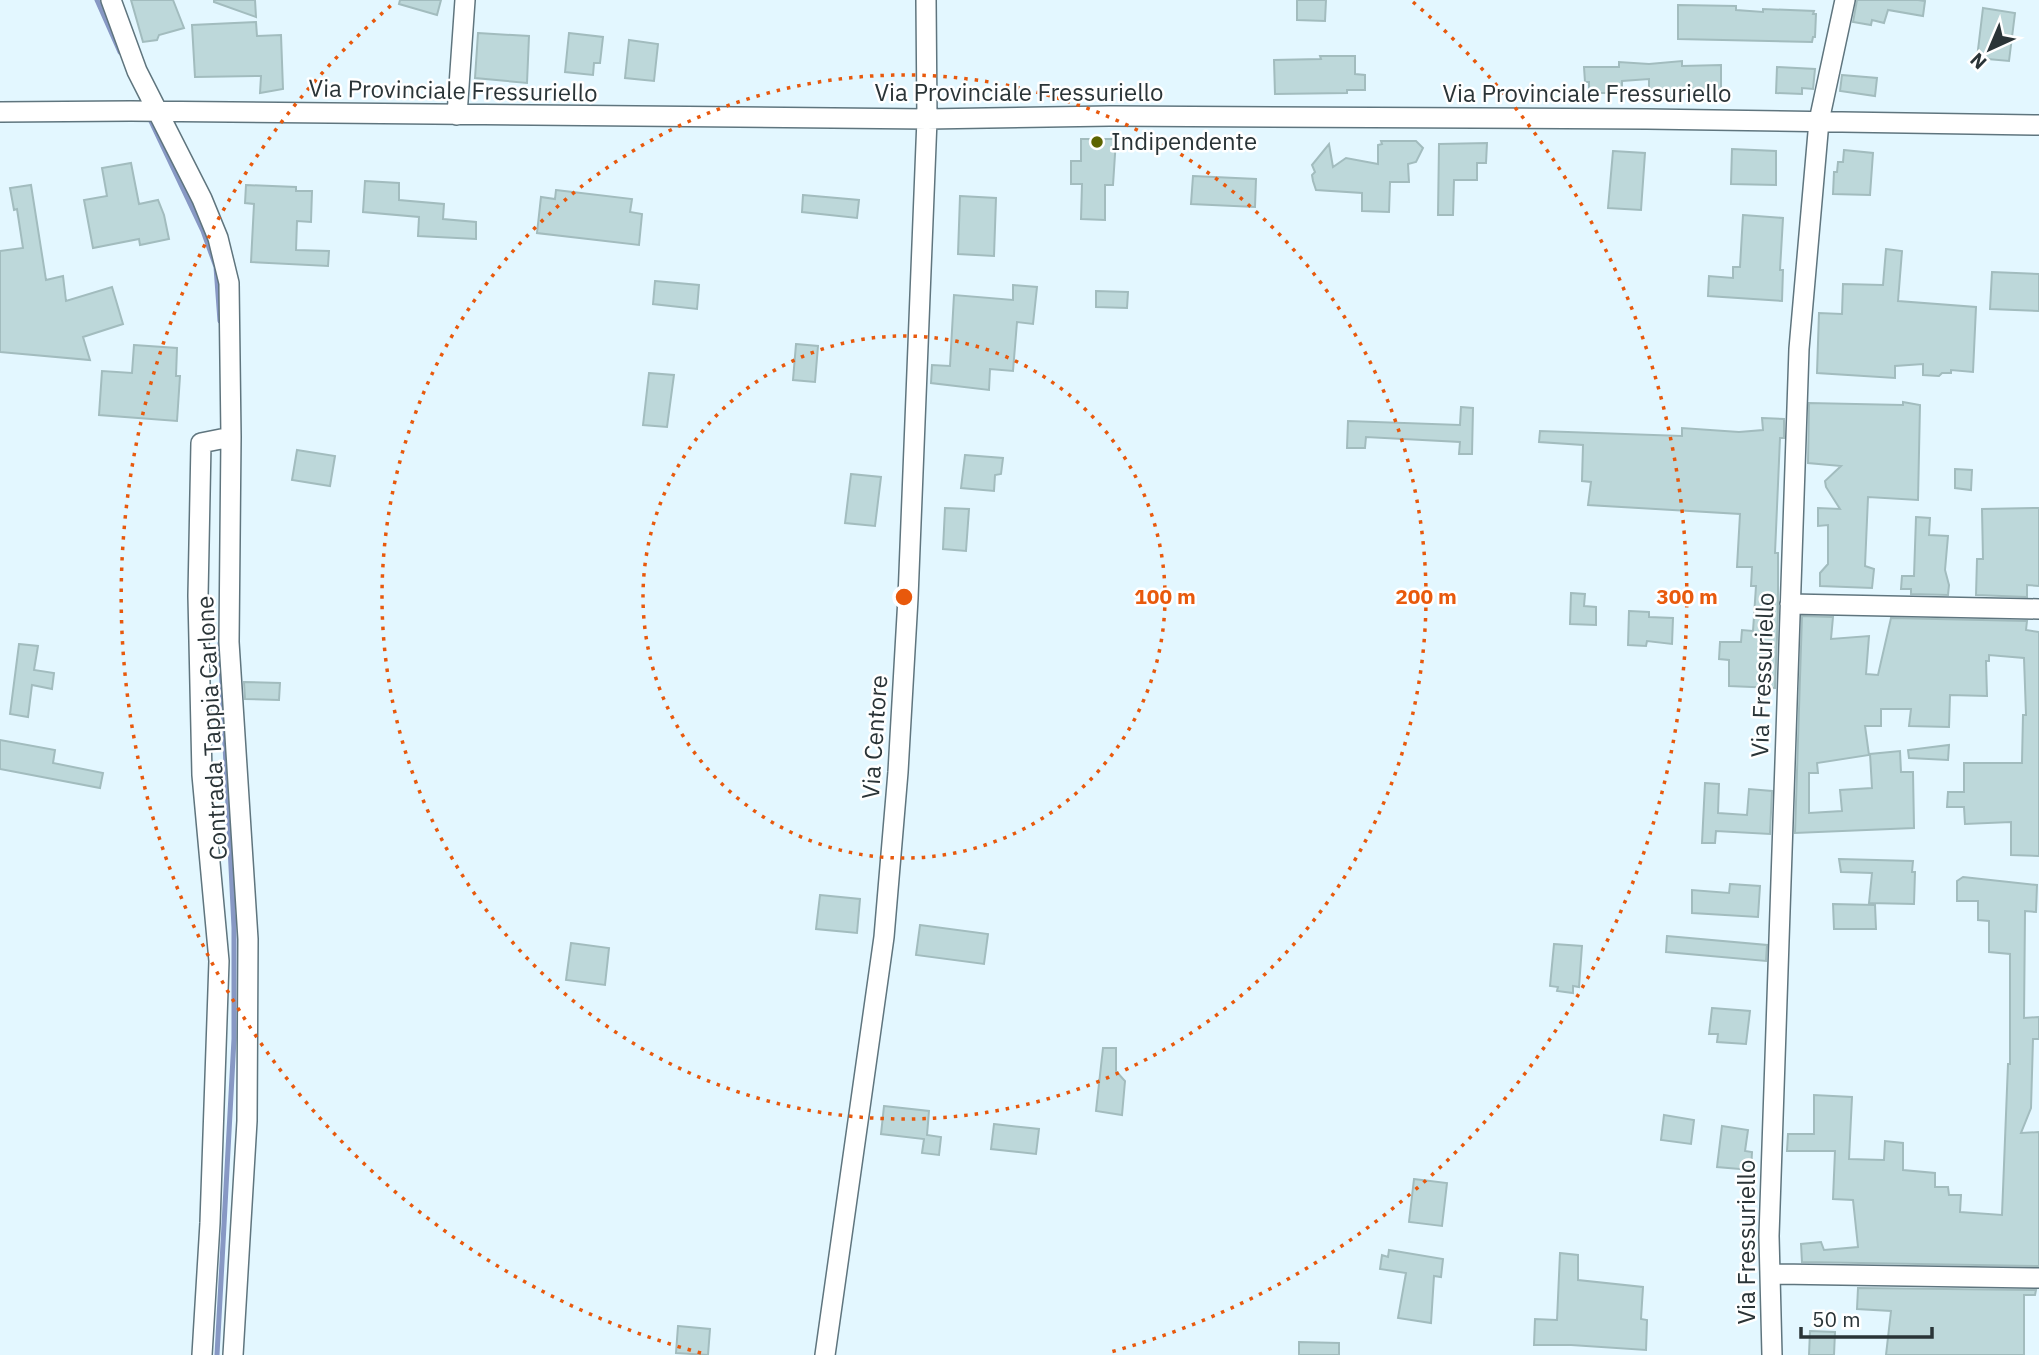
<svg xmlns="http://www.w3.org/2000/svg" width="2039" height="1355" font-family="'IBM Plex Sans',sans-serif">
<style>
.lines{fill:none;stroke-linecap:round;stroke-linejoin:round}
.stream{stroke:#8798c4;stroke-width:5}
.building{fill:#bdd8da;stroke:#a2bcbe;stroke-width:2}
.street-casing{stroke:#5f757e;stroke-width:22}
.street{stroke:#fff;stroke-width:19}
.ring{fill:none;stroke:#e8590c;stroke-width:3.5;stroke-dasharray:3.5 7}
.poi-dot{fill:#5c6401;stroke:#fff;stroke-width:2.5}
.labels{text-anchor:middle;stroke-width:5;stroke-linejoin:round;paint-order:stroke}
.street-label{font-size:24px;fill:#2a3437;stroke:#fff}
.poi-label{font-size:24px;fill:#2a3437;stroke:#fff;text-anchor:start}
.centre{fill:#e8590c;stroke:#fff;stroke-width:3.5}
.ring-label{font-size:21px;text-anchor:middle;font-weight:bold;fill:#e8590c;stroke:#fff;stroke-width:5;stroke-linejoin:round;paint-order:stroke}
</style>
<rect width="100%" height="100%" fill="#e3f7ff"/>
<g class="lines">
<path class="stream" d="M97,0L120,52
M148,115L203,231L216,267L220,321
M217,1355L234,1039V928L220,643"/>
</g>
<path class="building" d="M131,0H173L184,28L159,35L157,40L143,42Z
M214,0H255L256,17L214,2Z
M400,0H441L437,15L399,4Z
M1297,0H1326L1325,21L1297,20Z
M1857,0H1918L1925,1L1923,16L1888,10L1884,23L1872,20L1871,25L1853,22Z
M1678,5L1736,6V10L1763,12V9L1814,11L1813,14H1816L1815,37H1813L1812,42L1678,39Z
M1983,8L2015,13L2009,61L1977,58Z
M256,22L257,36L281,35L283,89L260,93L261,76L195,77L192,25Z
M478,33L529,36L527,83L475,78Z
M569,33L603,37L600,63H594L593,75L565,72Z
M629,40L658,44L654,81L625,78Z
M1320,56H1355V74L1365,75V90H1347V93L1275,94L1274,60L1321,59Z
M1682,61V66L1721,65V93L1680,92L1679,97L1649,96V79L1622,81V93H1589V82H1585L1584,67H1619V62L1649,64Z
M1777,67L1815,69L1813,89L1802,88V94L1776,93Z
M1842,75L1877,78L1875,96L1840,91Z
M1081,139H1116L1113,185H1105V220L1081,219L1082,184H1071V161H1081Z
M1381,141H1416L1423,148L1416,162L1408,164L1409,182H1390L1389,212L1362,211V193L1316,190L1313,181L1312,175L1315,172L1312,165L1329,144L1333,167L1346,158L1378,164V145L1382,144Z
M1487,143L1486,163H1477V180H1454L1453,215H1438L1439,144Z
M1732,149L1776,151V185L1731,184Z
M1844,150L1873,153L1870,195L1833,194L1834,172H1837L1838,162H1843Z
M1613,151L1645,153L1641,210L1608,208Z
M131,163L139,204L158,200L164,215L169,239L140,245L139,239L93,248L84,200L107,196L102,168Z
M1193,176L1256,179L1255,207L1191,204Z
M365,181L399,183V200L444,204L443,219L476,222V239L418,236L419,217L363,212Z
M31,185L46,280L63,276L66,301L112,287L123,324L83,337L90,360L0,352V251L23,248L17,209L14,210L10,188Z
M246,185L296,187V191H312L311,222L297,221L296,250L329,251L328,266L251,262L254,204L245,203Z
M556,190L632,199L630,212L642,214L639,245L537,233L541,197L555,199Z
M803,195L859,200L857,218L802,212Z
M960,196L996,198L994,256L958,254Z
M1743,215L1783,218L1780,270H1783L1782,301L1708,296L1709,276L1733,278V267H1740Z
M1886,249L1902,251L1898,301L1976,307L1973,372L1951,370V373H1942L1939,376L1923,375V364L1895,366V378L1817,373L1819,313L1842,314L1843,284L1883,285Z
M1992,272L2039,274V311L1990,309Z
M655,281L699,285L697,309L653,304Z
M1013,285L1037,287L1033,324L1017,322L1013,371L990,369L989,390L931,383L932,365L950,366L954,295L1013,300Z
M1096,291L1128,292L1127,308L1096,307Z
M796,344L818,346L815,382L793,380Z
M134,345L177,348L176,376H180L177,421L99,415L102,371L132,373Z
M649,373L674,375L667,427L643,425Z
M1903,402L1920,405L1918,500L1868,497L1865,566L1874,569L1872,588L1820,586V573L1828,564V525L1818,526V508L1840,509L1826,487L1825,481L1841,466L1808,463L1809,403L1903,405Z
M1461,407L1473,408L1472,454H1459L1460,442L1366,437L1365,448H1347L1348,421L1460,425Z
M1762,418L1784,419V438H1780L1775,553H1778V612L1775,688L1729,686V660L1719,659L1720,642H1741L1742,630L1753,631L1756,586H1751L1752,567H1737L1740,514L1588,505L1591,482L1582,481L1583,445L1539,442L1540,431L1682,436V428L1739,432L1763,430Z
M297,450L335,456L330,486L292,480Z
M965,455L1003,458L1001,474L995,475L994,491L961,488Z
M1955,469L1972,470L1971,490L1955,488Z
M851,474L881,477L875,526L845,523Z
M945,508L969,509L966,551L943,549Z
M2039,508V586L2027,585V597L1976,595L1977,559H1983L1982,509Z
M1916,517L1930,518L1929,535L1948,536L1945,570L1949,585L1948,595L1911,594V589H1901L1902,576H1914Z
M1571,593L1585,594L1584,606L1596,607V625L1570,624Z
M1629,611L1649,612V617L1673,618L1672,644L1647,641L1646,646L1628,645Z
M1802,616L1833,617L1831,639L1869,636L1866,674L1878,675L1891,618L2027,621L2026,630L2039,632V856L2011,855V822L1965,824L1964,807H1947L1948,792H1964V763H2022L2023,715H2026L2024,658L1989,655V661H1986L1987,696L1950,695L1949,727L1909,726L1911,709H1881V726H1865L1869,755L1817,763L1818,773H1809V813L1842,811L1840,790L1872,788L1870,754L1900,751L1901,772H1913L1914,828L1795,833Z
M19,644L38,646L34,670L54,673L52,689L32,685L28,717L10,714Z
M244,682L280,683L279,700L245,699Z
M0,740L55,750L53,763L103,773L100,788L0,769Z
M1949,745L1948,760L1909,758L1908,750Z
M1705,783L1719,784L1718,813L1747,815L1749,789L1772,791L1770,834L1716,831L1715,843H1702Z
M1839,859L1913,861L1912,872H1915L1914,904L1869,903L1872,873L1841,872Z
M1963,877L2037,885L2036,912L2025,911L2024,1018L2039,1017V1039H2033L2031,1108L2021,1133L2039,1132V1266L1802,1262L1801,1244L1821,1242L1824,1250L1858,1247L1853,1200L1833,1199L1835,1151H1787L1788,1134H1814V1095L1852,1097L1849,1159L1884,1160L1885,1141L1903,1143V1170L1935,1173V1187H1948L1949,1195H1961L1960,1212L2002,1215L2008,1064H2010V954L1989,952V921L1978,920V901H1957V881Z
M1730,884L1760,886L1758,917L1692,913V890L1729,893Z
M820,895L860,899L857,933L816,929Z
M1833,904L1875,905L1876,929H1834Z
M920,925L988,934L984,964L916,955Z
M1667,936L1767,945L1766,961L1666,952Z
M571,943L609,948L605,985L566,980Z
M1554,944L1582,946L1579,987L1573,986V993L1557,991L1558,987L1550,986Z
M1712,1008L1750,1011L1746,1044L1717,1042L1718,1034H1709Z
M1103,1048H1116V1071L1125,1081L1122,1115L1096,1111Z
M884,1106L929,1111L927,1135L941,1137L939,1155L922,1153L924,1139L881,1134Z
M1664,1115L1694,1120L1691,1144L1661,1140Z
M994,1124L1039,1129L1036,1154L991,1149Z
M1722,1126L1748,1130L1745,1151L1752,1152L1751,1170L1717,1167Z
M1414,1179L1447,1183L1442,1226L1409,1222Z
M1389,1250L1443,1259L1441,1277L1434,1276L1431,1323L1398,1318L1406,1273L1380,1269L1382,1255L1388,1257Z
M1560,1253L1578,1255V1280L1643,1287L1641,1319L1647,1320L1646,1350L1571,1345H1534L1535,1319L1557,1320Z
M1858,1288L2036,1290L2035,1295H2024V1355H1886L1891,1311L1857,1309Z
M678,1326L710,1329L708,1355L676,1353Z
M1810,1331L1835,1332L1834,1355H1809Z
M1299,1342L1339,1343V1355H1299Z"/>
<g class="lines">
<g class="street-casing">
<path id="street" d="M111,0L137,71L202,199L218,238L229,283L231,437L229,642L248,939L247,1121L233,1355
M0,112L131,111L927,119L1110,116L1647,119L2039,125
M457,115L465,0
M1790,604L2039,609
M1770,1274L2039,1278
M202,1355L210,1223L219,961L202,775L198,596L201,443L231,437
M825,1355L884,937L898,772L908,598L927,119L926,0
M1772,1355L1769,1236L1799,349L1819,121L1845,0"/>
</g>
<use href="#street" class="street"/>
</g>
<g class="ring">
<circle cx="904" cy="597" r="261"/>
<circle cx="904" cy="597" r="522"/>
<path d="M701 1353A783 783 0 0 1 395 2M1413 2A783 783 0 0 1 1107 1353"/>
</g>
<circle class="poi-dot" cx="1097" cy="142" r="7"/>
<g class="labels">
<g class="street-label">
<text transform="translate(453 91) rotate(1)" y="8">Via Provinciale Fressuriello</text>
<text x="1019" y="101">Via Provinciale Fressuriello</text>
<text x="1587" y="102">Via Provinciale Fressuriello</text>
<text transform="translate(1763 675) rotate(-88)" y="8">Via Fressuriello</text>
<text transform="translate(212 728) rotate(-93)" y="8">Contrada Tappia Carlone</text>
<text transform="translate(875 737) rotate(-86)" y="8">Via Centore</text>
<text transform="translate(1747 1242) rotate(-90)" y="8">Via Fressuriello</text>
</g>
<g class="poi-label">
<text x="1111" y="150">Indipendente</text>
</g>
</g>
<circle cx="904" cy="597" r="10" class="centre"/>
<g class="ring-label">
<text x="1165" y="604">100 m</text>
<text x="1426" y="604">200 m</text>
<text x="1687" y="604">300 m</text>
</g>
<g transform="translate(1990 49) rotate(224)" stroke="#ffffff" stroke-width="5" paint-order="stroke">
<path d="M0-5L12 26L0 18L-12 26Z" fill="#2a3437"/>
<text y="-10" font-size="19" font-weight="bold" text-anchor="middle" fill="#2a3437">N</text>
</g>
<path d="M1801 1327v10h131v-10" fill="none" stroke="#2a3437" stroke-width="3.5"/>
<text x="1812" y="1327" font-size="21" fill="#2a3437" stroke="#ffffff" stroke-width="5" paint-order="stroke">50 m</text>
</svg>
